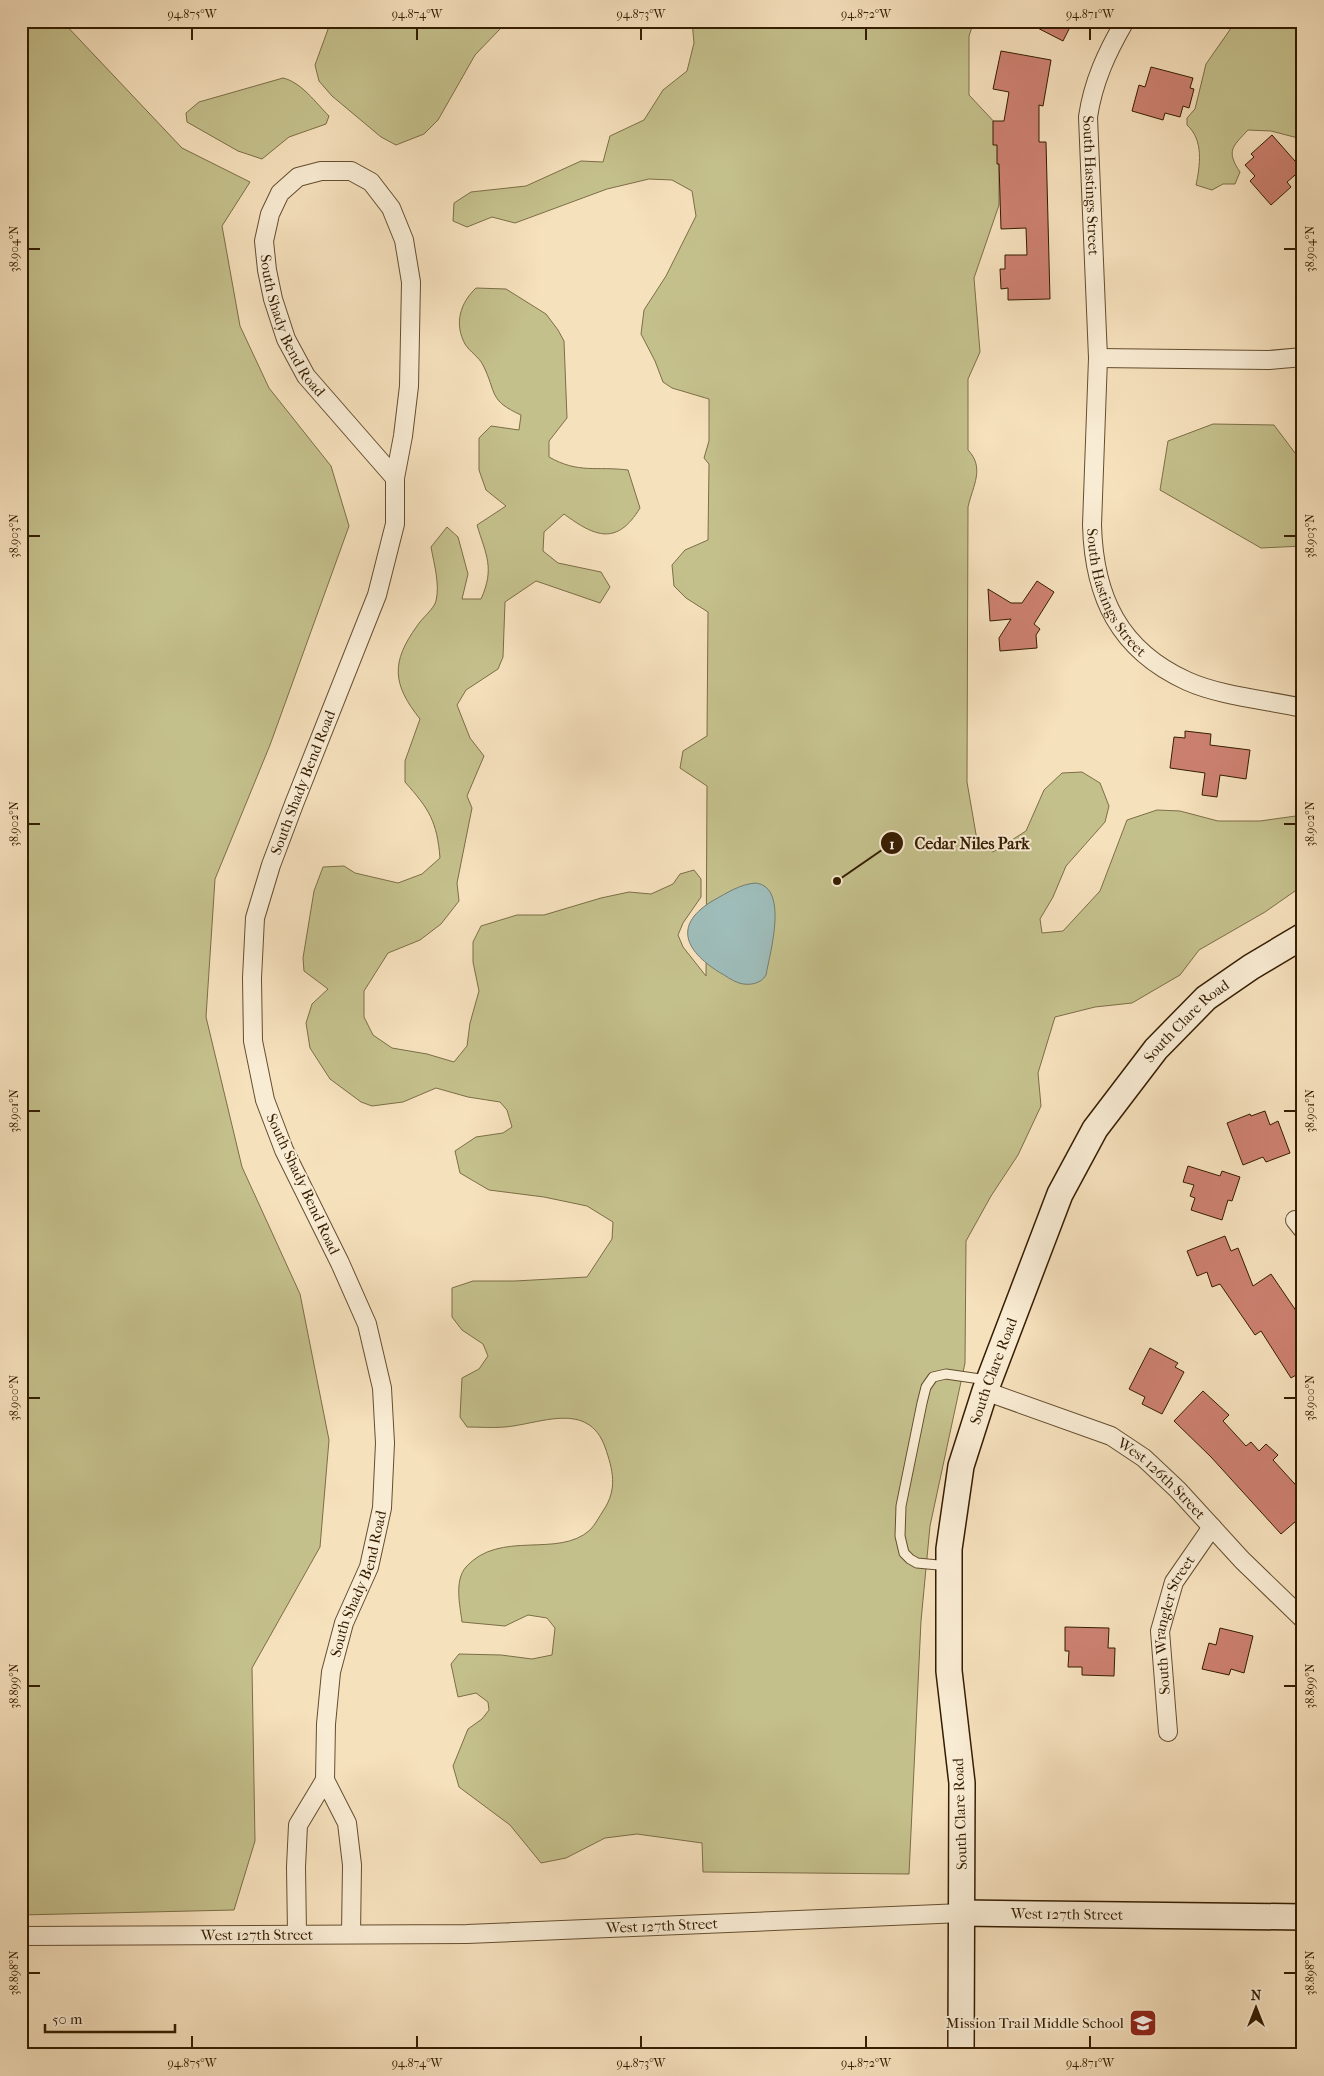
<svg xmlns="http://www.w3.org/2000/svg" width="1324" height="2076" font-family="'IM FELL French Canon',serif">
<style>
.green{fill:#c4c08c;stroke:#7c6e46}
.water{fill:#9ebcb9;stroke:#747c6f}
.building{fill:#cd8171;stroke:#351d00}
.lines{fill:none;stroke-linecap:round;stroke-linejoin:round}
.lane-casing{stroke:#654e2f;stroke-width:11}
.street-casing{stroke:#654e2f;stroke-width:20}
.secondary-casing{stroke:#351d00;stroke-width:28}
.lane{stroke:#f9ecd4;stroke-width:9}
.street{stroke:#f9ecd4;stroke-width:18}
.secondary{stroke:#f9ecd4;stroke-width:25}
.ticks{fill:none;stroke:#351d00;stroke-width:2}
.labels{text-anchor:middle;stroke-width:4;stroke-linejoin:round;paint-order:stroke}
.street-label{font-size:15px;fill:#351d00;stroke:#f9ecd4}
.poi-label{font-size:15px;fill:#351d00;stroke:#f9ecd4;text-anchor:end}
.leader{fill:none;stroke:#351d00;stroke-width:2}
.callout-dot{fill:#351d00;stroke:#f9ecd4;stroke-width:2}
.mark-label{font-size:15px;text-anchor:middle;font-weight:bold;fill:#fff}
.callout-label{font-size:16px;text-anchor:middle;font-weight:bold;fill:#351d00;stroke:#f9ecd4;stroke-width:4;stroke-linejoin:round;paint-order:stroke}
.neatline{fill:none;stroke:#351d00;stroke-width:2}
.ticks-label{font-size:12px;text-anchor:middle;fill:#351d00}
</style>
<rect width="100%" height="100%" fill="#f6e1bd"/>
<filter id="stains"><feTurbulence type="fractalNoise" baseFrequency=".004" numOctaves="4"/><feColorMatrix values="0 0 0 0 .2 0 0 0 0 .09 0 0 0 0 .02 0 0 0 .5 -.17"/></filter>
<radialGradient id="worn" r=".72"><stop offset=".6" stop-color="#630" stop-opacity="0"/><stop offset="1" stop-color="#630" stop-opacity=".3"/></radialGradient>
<path class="green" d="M21,21H62L182,148L250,182L222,226L240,326L269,388L331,466L349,526L270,745L215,879L206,1017L242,1167L300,1294L329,1440L320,1547L252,1668L255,1841L234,1910L21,1915Z
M331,21H503L500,29L475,55L438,120L424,134L396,145L381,137L332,96L319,81L315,65Z
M692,21H974L969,36V95L999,127V205L974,278L980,352L968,379V450C985,468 973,485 968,507L967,782L977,840L993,852L1026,831L1044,790L1062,773L1082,772L1100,783L1109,806L1105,822L1066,866L1053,897L1040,919L1042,933L1063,931L1100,891L1127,820L1157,810L1180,811L1218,821H1260L1303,815V888L1295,891L1265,912L1199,950L1180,975L1132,1003L1095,1007L1055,1017L1038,1073L1041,1106L1018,1155L991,1196L966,1241L965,1363L930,1526L921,1621L909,1874L703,1872L702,1843L637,1834L605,1838L566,1858L541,1863L510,1825L459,1787L453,1766L468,1729L482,1719L489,1710L488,1702L476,1693L458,1697L451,1664L459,1654L501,1655L532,1659L552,1655L555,1628L547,1618L528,1615L505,1626L462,1622C460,1605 454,1581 466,1567C500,1529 558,1559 590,1530C595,1525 599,1517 603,1511C618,1489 613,1470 605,1447C588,1400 540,1424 505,1427C493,1428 480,1427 467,1427L460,1417L462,1378L479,1369L488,1356L483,1344L462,1330L452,1317V1288L473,1281H515L587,1277L612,1239L613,1222L587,1206L544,1197L489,1190L460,1173L455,1151L476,1137L503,1133L512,1127L507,1110L500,1102L468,1097L436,1088L403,1102L372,1106L361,1102L330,1079L310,1048L306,1023L312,1004L328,989L304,971L303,958L314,891L323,867L344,866L355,873L398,883L422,874L440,858C437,821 429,809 405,782V761L420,719C392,684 391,662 417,626C422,618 434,609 436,601C440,584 434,564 431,547L447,527L458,537L468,574L462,599H481C495,568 486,555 477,525L506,506L486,490L479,470V438L491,426L519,430L521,415C488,400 497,393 483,365C479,357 470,352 465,344C454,324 460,303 476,288L506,289L546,314L558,330L564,341L567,418L549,441V457C579,474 596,466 628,470L640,508C617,546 595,537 564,514L544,532L543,551L558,563L601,572L610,587L600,603L536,581L505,602L503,657L498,669L466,690L457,705L470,738L484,756L467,796L472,808L457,883L459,901L441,924L420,940L388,953L364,991V1017L373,1035L392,1048L427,1054L454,1062L467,1046L470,1023L479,991L473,962V942L481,926L517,915H544L601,898L629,892L651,894L673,884L680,874L694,870L701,879V897L683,923L678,935L683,947L706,976L707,786L680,768L683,751L707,736L708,612L686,598L674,586L672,565L685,550L708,540L709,464L704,458L709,441V399L672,388L663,382L655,361L641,334L644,310L666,276L696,216L692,191L672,180L649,179L607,189L515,223L492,217L467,227L453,221L454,203L471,192L526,186L581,161L603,162L610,136L644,120L663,90L687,71L694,43Z
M1236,21H1303V134L1298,138L1271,131L1248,130C1232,147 1226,151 1240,172L1235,184H1223L1212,190L1196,185C1200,166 1204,140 1187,125V118L1195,109L1206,64Z
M283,78C301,82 316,103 329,116L326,124L289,137L262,159L238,151L187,122L186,113L199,102Z
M1213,424L1274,425L1295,453L1303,461V546L1261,548L1160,490L1168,441Z"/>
<path class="water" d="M756,883C789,887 770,953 766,975C761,984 749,986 739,983C732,981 725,975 719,972C684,950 673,924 714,900C727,893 740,884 756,883Z"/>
<path class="building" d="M1024,21H1073L1063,41Z
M1001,51L1051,60L1043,106L1039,105V142H1046L1050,299L1008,300V288L1001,289L1000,269H1005V255H1027L1026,228L1001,229L999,164H997V145H993V121H1004L1009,92L993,89Z
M1151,67L1193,78L1190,88L1194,89L1189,108L1183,106L1180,117L1165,113L1163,120L1132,111L1139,85L1145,87Z
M1272,135L1302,169L1287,182L1291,187L1271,205L1250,181L1255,176L1245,165L1254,157L1251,154Z
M1037,581L1054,592L1034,624L1040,629L1036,635L1037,648L1000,651L999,638L1011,619L990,621L988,589L1011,603H1022Z
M1185,731L1211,734L1210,745L1250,750L1246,779L1220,775L1217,797L1202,795L1205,773L1170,768L1174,737L1185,738Z
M1265,1111L1270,1125L1278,1121L1290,1153L1266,1162L1263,1157L1243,1165L1227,1123L1250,1114L1251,1116Z
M1188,1166L1220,1176L1222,1171L1240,1177L1232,1201L1228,1200L1222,1220L1191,1210L1195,1198L1190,1196L1194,1185L1183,1182Z
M1225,1236L1231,1251L1238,1248L1253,1286L1271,1274L1303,1321V1371L1291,1378L1261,1331L1255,1335L1220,1284L1212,1287L1207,1272L1197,1276L1187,1251Z
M1150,1348L1178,1363L1175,1367L1184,1372L1162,1414L1142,1404L1145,1397L1129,1389Z
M1203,1391L1229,1415L1223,1421L1246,1446L1251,1442L1259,1451L1266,1444L1278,1455L1273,1460L1303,1493V1515L1281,1534L1211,1457L1174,1421Z
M1065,1627L1109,1628L1108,1648H1115L1114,1676L1082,1675V1667H1068L1069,1651H1065Z
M1220,1628L1253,1636L1244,1673L1231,1669L1229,1675L1202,1669L1209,1643L1216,1645Z"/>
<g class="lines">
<g class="lane-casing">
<path id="lane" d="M949,1566L917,1563L910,1559L904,1553L900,1536L901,1506L922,1403L926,1387L933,1377L946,1374L987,1380"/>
</g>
<g class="street-casing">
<g id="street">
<path id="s1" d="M1125,21C1107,52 1093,82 1088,117L1098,358L1092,525C1094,597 1119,650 1187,681C1220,696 1267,700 1303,708"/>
<path d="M1098,358L1269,360L1303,357"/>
<path d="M1295,1220L1303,1230"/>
<path id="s2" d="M985,1391L1111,1436L1144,1458L1178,1490L1242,1560L1303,1619"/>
<path id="s3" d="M1168,1732L1160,1631L1174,1582L1212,1527"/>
<path id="s4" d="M325,1780L326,1724L331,1672L344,1623L369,1567L382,1508L385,1443L382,1388L367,1324L340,1263L284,1150L265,1100L253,1041L252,978L255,918L271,865L294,804L377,595L395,524V478L403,436L409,386L411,282L404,240L391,208L371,182L351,171H321L298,177L280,193L270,214L264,241L267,270L273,299L286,339L306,376L395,478"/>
<path d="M297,1933L296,1867L298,1825L325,1780L347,1823L352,1865L351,1934"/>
<path id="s5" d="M21,1936L467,1934L962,1913"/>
</g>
</g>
<g class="secondary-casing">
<g id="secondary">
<path id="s6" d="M962,1913L1303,1917"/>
<path id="s7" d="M961,2055L962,1783L949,1671V1549L961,1466L985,1391L1060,1194L1095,1129L1156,1049L1206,998L1251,967L1303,936"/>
</g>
</g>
<use href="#lane" class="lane"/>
<use href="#street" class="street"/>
<use href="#secondary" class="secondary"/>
</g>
<path class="ticks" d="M192,28V40M417,28V40M641,28V40M866,28V40M1090,28V40M28,249H40M1284,249H1296M28,536H40M1284,536H1296M28,824H40M1284,824H1296M28,1111H40M1284,1111H1296M28,1398H40M1284,1398H1296M28,1686H40M1284,1686H1296M28,1973H40M1284,1973H1296M192,2036V2048M417,2036V2048M641,2036V2048M866,2036V2048M1090,2036V2048"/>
<defs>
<g id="school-square" transform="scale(1.4375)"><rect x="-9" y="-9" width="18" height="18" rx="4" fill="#8f2418" stroke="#f9ecd4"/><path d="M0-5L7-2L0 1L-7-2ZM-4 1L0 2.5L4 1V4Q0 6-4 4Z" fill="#fff"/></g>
</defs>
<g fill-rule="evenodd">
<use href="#school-square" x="1143" y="2023"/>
</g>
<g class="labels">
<g class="street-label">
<text dy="5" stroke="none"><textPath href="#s1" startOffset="172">South Hastings Street</textPath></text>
<text dy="5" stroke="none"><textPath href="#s4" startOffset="1910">South Shady Bend Road</textPath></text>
<text dy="5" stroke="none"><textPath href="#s1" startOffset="585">South Hastings Street</textPath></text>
<text dy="5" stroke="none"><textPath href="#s4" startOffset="1040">South Shady Bend Road</textPath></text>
<text dy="5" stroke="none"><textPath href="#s7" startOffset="1096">South Clare Road</textPath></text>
<text transform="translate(303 1184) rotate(65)" y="5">South Shady Bend Road</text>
<text dy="5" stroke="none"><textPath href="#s7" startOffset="691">South Clare Road</textPath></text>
<text dy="5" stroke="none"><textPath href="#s2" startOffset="200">West 126th Street</textPath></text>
<text dy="5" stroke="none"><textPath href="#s4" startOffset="201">South Shady Bend Road</textPath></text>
<text dy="5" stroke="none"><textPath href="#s3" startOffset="110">South Wrangler Street</textPath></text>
<text transform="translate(960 1814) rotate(-92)" y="5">South Clare Road</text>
<text dy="5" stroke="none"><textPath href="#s6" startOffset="105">West 127th Street</textPath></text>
<text dy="5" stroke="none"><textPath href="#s5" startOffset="641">West 127th Street</textPath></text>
<text dy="5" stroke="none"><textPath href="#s5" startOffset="236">West 127th Street</textPath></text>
</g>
<g class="poi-label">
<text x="1124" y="2028">Mission Trail Middle School</text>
</g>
</g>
<path class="leader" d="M837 881L892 843"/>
<g class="callout-dot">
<circle cx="837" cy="881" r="5"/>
<circle cx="892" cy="843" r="12"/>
</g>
<g class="mark-label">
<text x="892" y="849">1</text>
</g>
<g class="callout-label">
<text x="972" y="849">Cedar Niles Park</text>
</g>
<rect width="1324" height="2076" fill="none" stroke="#f6e1bd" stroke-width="55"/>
<g transform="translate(1256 2008)" stroke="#f9ecd4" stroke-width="4" paint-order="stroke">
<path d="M0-4L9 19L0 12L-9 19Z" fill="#351d00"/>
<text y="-8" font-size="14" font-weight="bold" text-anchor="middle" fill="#351d00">N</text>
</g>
<path d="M45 2024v8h130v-8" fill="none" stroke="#351d00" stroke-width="2.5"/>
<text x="52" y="2024" font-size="15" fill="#351d00" stroke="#f9ecd4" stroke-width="4" paint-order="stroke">50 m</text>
<rect x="28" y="28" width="1268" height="2020" class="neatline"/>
<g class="ticks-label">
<text x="192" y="18">94.875°W</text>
<text x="417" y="18">94.874°W</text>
<text x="641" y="18">94.873°W</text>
<text x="866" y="18">94.872°W</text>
<text x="1090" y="18">94.871°W</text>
<text transform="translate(14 249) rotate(-90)" y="4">38.904°N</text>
<text transform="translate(1310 249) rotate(-90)" y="4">38.904°N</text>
<text transform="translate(14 536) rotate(-90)" y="4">38.903°N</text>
<text transform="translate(1310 536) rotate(-90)" y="4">38.903°N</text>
<text transform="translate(14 824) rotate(-90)" y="4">38.902°N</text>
<text transform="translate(1310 824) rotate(-90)" y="4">38.902°N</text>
<text transform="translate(14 1111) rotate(-90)" y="4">38.901°N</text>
<text transform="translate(1310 1111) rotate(-90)" y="4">38.901°N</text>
<text transform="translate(14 1398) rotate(-90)" y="4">38.900°N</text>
<text transform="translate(1310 1398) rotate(-90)" y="4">38.900°N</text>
<text transform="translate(14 1686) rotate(-90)" y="4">38.899°N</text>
<text transform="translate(1310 1686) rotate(-90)" y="4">38.899°N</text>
<text transform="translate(14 1973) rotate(-90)" y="4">38.898°N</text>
<text transform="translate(1310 1973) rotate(-90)" y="4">38.898°N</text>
<text x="192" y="2067">94.875°W</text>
<text x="417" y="2067">94.874°W</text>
<text x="641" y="2067">94.873°W</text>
<text x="866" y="2067">94.872°W</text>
<text x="1090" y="2067">94.871°W</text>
</g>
<rect width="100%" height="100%" filter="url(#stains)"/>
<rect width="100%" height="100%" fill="url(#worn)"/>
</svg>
